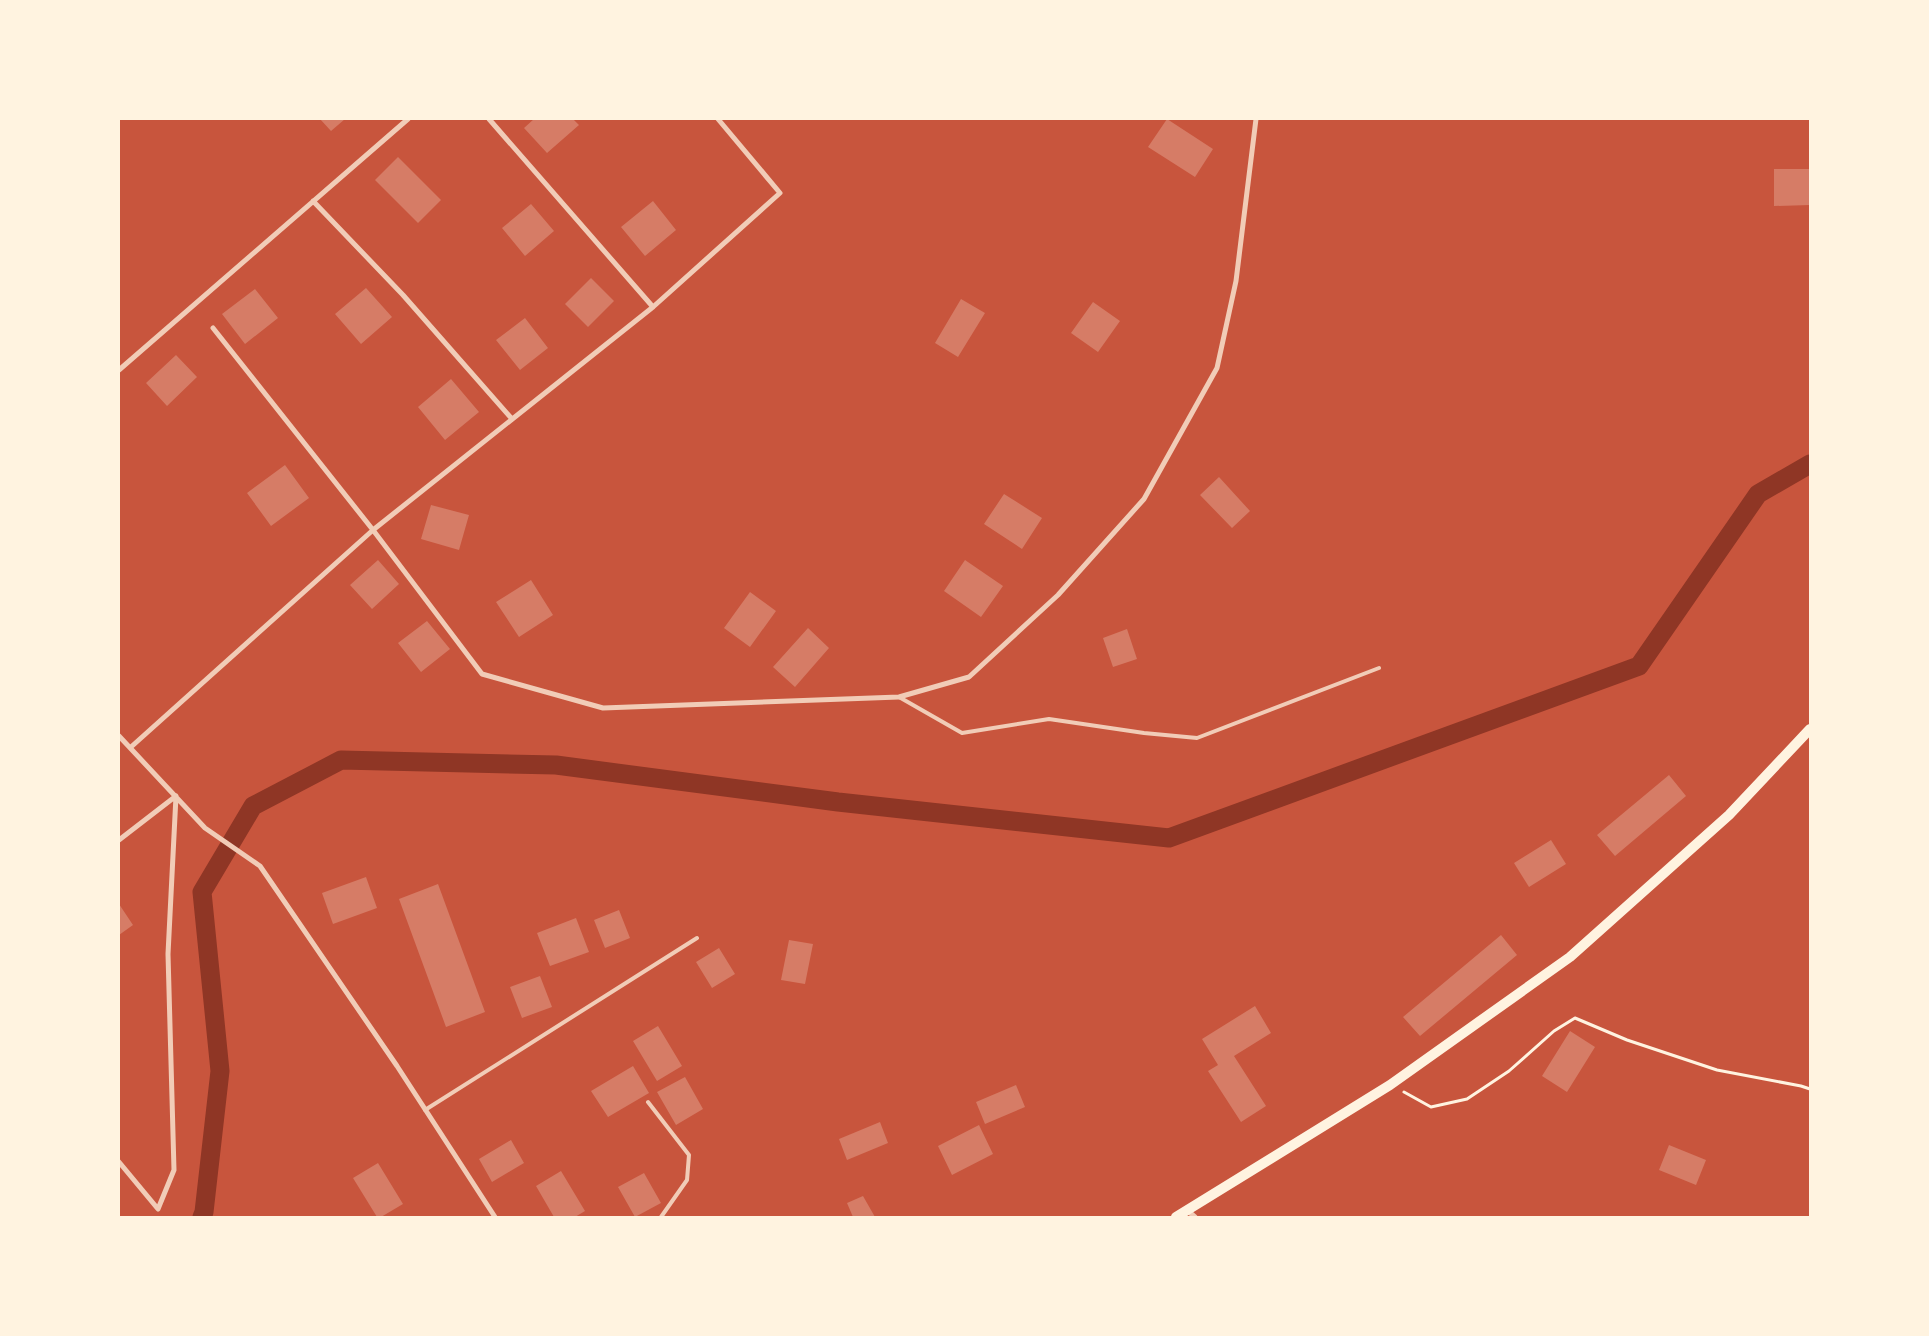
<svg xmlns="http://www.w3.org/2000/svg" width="1929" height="1336" font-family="'Source Sans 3',sans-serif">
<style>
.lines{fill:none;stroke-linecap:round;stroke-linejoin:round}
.canal{stroke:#8f3625;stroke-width:19}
.building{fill:#d67c66}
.path{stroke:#fff3e0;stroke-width:3}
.service{stroke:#f1ccb7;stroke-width:4}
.minor{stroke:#f1ccb7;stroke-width:5}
.secondary{stroke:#fff3e0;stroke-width:10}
</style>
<rect width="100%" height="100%" fill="#c8553d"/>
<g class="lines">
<path class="canal" d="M202,1217L204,1212L220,1071L202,892L253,806L341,760L556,765L838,802L1169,838L1639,666L1758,494L1810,464"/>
</g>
<path class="building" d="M320,119H345L331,131Z
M534,119H573L579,125L547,153L524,128Z
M1167,119L1213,149L1195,177L1148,147Z
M398,157L441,200L418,223L375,180Z
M1774,169H1810V205L1774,206Z
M653,201L676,230L645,256L621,227Z
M531,204L554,231L525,256L502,228Z
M591,278L614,301L588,327L565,304Z
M366,288L392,317L361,344L335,314Z
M255,289L278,318L245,344L222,314Z
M961,299L985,313L958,357L935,343Z
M1093,302L1120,321L1098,352L1071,333Z
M525,318L548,348L520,370L496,340Z
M176,355L197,377L167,406L146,383Z
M451,379L479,412L445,440L418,407Z
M285,465L309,498L271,526L247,493Z
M1219,477L1250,511L1232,528L1200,495Z
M1004,494L1042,518L1022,549L984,524Z
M431,505L469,515L459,550L421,539Z
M378,560L399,584L372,609L350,585Z
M965,560L1003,586L981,617L944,591Z
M531,580L553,615L519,637L496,602Z
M750,592L776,611L750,647L724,628Z
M427,621L450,649L421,672L398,643Z
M808,628L829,648L795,687L773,667Z
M1127,629L1137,659L1113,667L1103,638Z
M1669,775L1686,796L1615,856L1597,835Z
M1551,840L1566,864L1529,887L1514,863Z
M366,877L377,908L333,924L322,893Z
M438,884L485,1012L446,1027L399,899Z
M119,904L133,925L119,935Z
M619,910L630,938L605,948L594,920Z
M576,918L589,952L550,966L537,933Z
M1501,935L1517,955L1420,1036L1403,1017Z
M789,940L813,944L805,984L781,980Z
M719,948L735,974L712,988L696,962Z
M540,976L552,1007L522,1018L510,987Z
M1255,1006L1271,1033L1234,1056L1266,1106L1241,1122L1208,1071L1218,1065L1202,1039Z
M658,1026L682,1066L657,1081L633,1041Z
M1570,1031L1595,1047L1567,1092L1542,1076Z
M633,1066L649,1093L608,1117L591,1091Z
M685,1077L703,1109L676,1125L657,1092Z
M1016,1085L1025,1107L985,1124L976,1102Z
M880,1122L888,1143L847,1160L839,1139Z
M979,1125L993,1154L952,1175L938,1146Z
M511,1140L524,1163L492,1182L479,1159Z
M1669,1145L1706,1160L1696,1185L1659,1170Z
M378,1163L403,1204L381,1217H377L353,1178Z
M561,1171L585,1211L575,1217H554L536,1186Z
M644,1173L661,1203L635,1217L618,1187Z
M863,1196L875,1217H853L847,1203Z"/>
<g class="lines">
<path class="path" d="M1404,1092L1431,1107L1467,1099L1509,1071L1554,1031L1575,1018L1627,1040L1717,1070L1801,1086L1810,1089"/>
<path class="service" d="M899,697L962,733L1049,719L1144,733L1197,738L1379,668
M648,1102L689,1155L687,1180L661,1217
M425,1110L697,938"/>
<path class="minor" d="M489,119L653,307
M313,201L403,295L512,419
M213,328L373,530L482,674L603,708L899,697L969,677L1058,595L1144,499L1217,368L1236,281L1256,119
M119,370L408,119
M119,736L205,828L260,866L397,1066L495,1217
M131,747L373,530L653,307L780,193L718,119
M119,840L176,796
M119,1162L158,1209L174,1170L168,954L176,796
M1188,1211L1195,1217"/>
<path class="secondary" d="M1176,1217L1390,1085L1570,957L1729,815L1810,729"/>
</g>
<rect width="1929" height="1336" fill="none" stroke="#fff3e0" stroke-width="240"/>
</svg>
